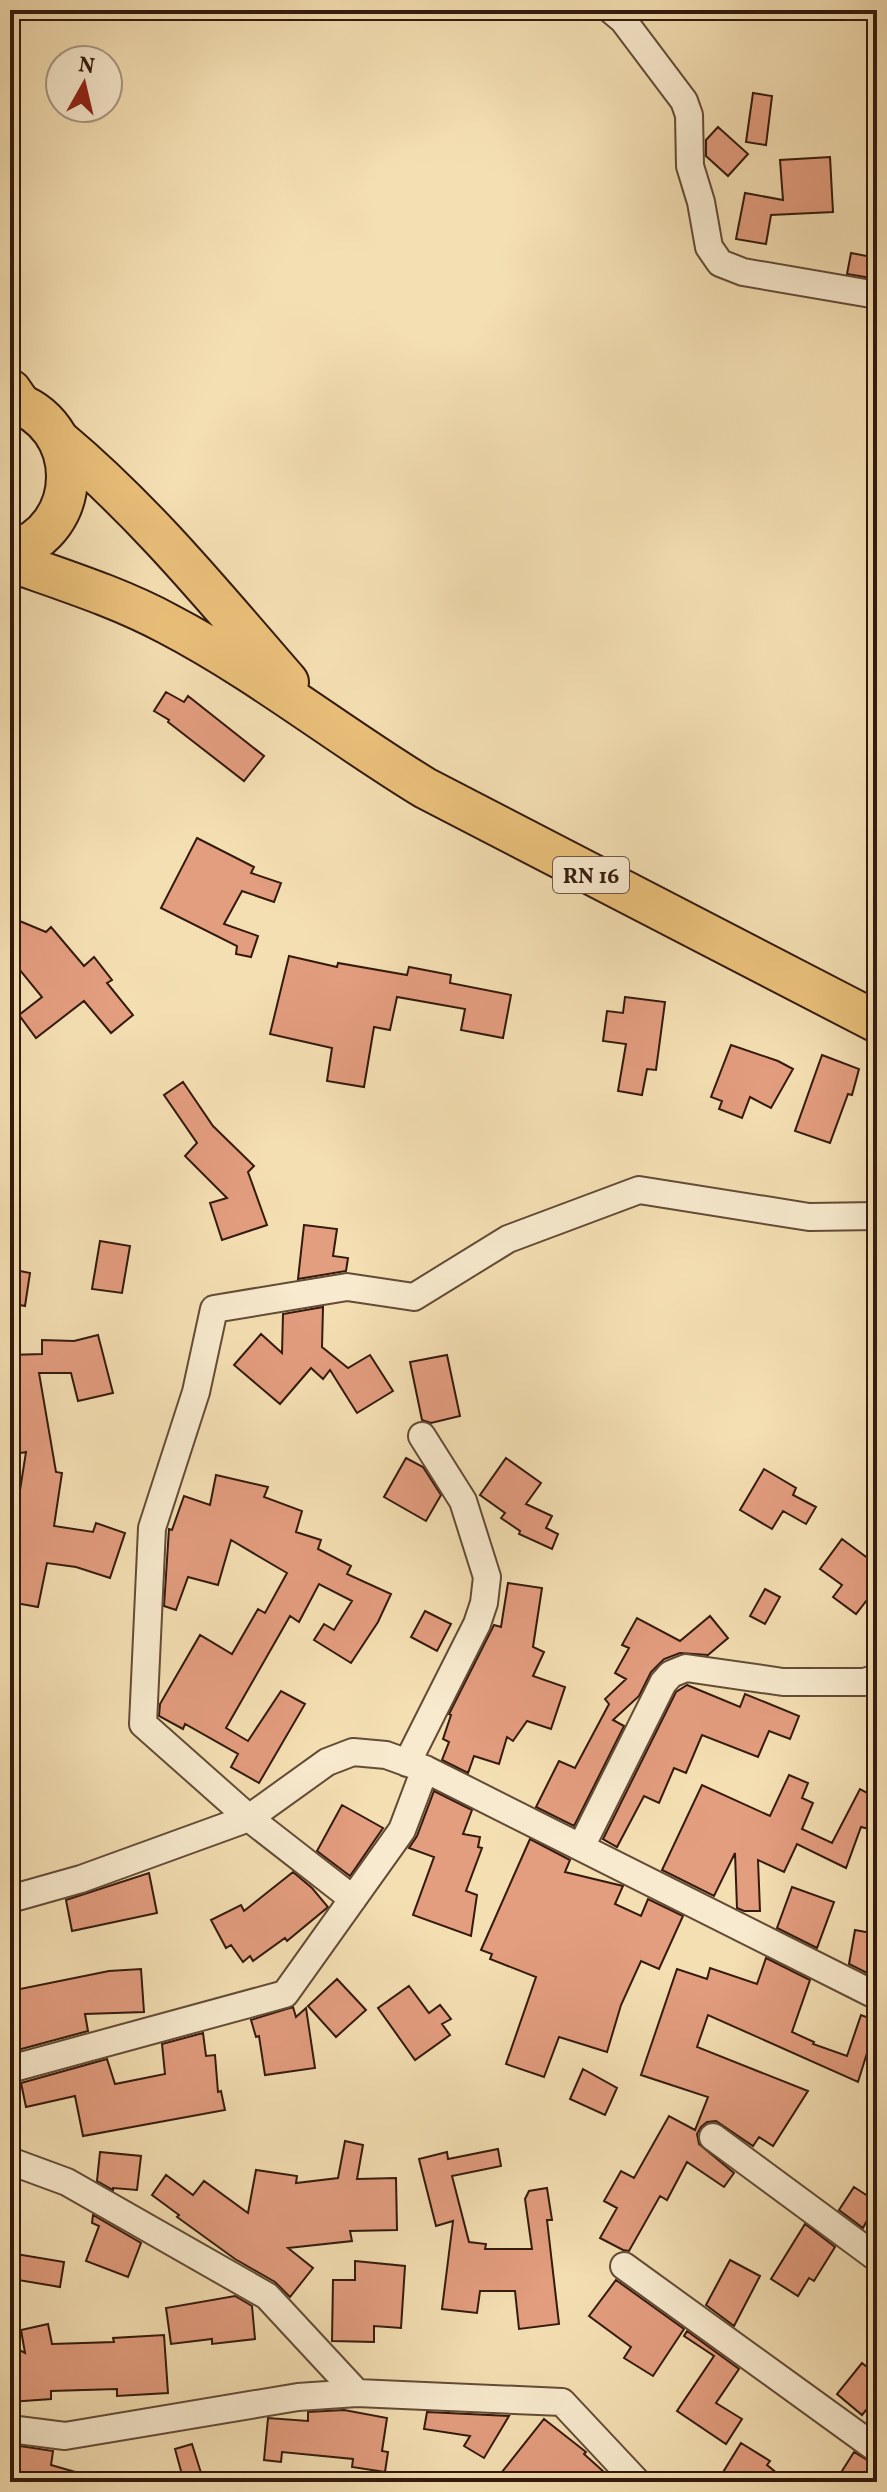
<svg xmlns="http://www.w3.org/2000/svg" width="887" height="2492" font-family="Vollkorn,serif">
<style>
.building{fill:#e39d7f;stroke:#331a0d;stroke-width:2}
.lines{fill:none;stroke-linecap:round;stroke-linejoin:round}
.minor-casing{stroke:#634b36;stroke-width:30}
.primary-casing{stroke:#331a0d;stroke-width:44}
.trunk-casing{stroke:#331a0d;stroke-width:46}
.minor{stroke:#f8eace;stroke-width:26}
.primary{stroke:#eac07a;stroke-width:40}
.trunk{stroke:#eac07a;stroke-width:42}
.labels{text-anchor:middle;stroke-width:8;stroke-linejoin:round;paint-order:stroke}
.shield{fill:#f8eace;stroke:#6e5847;stroke-width:2}
.shield-label{font-size:22px;font-weight:bold;fill:#331a0d}
</style>
<rect width="100%" height="100%" fill="#f4dfb3"/>
<filter id="stains"><feTurbulence type="fractalNoise" baseFrequency=".0025" numOctaves="4"/><feColorMatrix values="0 0 0 0 .2 0 0 0 0 .09 0 0 0 0 .02 0 0 0 .5 -.17"/></filter>
<radialGradient id="worn" r=".72"><stop offset=".6" stop-color="#630" stop-opacity="0"/><stop offset="1" stop-color="#630" stop-opacity=".3"/></radialGradient>
<path class="building" d="M753,93L772,96L766,145L746,142Z
M718,127L748,154L728,176L706,156V140Z
M830,157L833,212L771,215L766,244L736,239L745,193L783,200L780,160Z
M851,253L877,258V279L847,274Z
M166,692L184,702L188,696L264,756L244,781L168,722L169,720L154,711Z
M197,838L254,867L251,873L281,883L274,902L242,891L224,924L258,936L251,957L236,954L237,946L161,908Z
M10,917L46,932L51,927L84,966L94,957L112,980L107,983L133,1015L111,1033L84,1001L36,1038L19,1015L42,997L10,958Z
M289,956L337,967L338,963L407,975L409,967L451,975L450,983L511,995L503,1038L461,1030L465,1009L397,997L390,1030L374,1027L364,1087L327,1081L332,1048L270,1034Z
M625,997L665,1002L656,1070L647,1069L642,1095L618,1091L626,1044L603,1041L607,1011L623,1013Z
M731,1045L778,1061L793,1069L771,1108L750,1097L742,1118L719,1109L722,1101L711,1097Z
M822,1055L859,1069L852,1095L848,1094L830,1143L795,1131Z
M183,1082L213,1126L254,1166L248,1172L267,1225L222,1240L210,1203L227,1198L185,1156L197,1143L164,1095Z
M304,1225L337,1229L333,1256L348,1258L346,1271L298,1279Z
M100,1241L130,1246L122,1293L92,1289Z
M10,1269L30,1273L25,1306L10,1303Z
M323,1307L322,1347L348,1368L370,1355L393,1391L357,1413L330,1370L323,1379L311,1368L280,1404L234,1365L261,1334L282,1353L283,1314Z
M98,1335L113,1393L78,1401L71,1373H39L56,1472L62,1473L54,1526L93,1532L96,1523L125,1533L110,1578L76,1567L47,1563L38,1607L10,1602V1534L13,1535L26,1452L10,1455V1355L42,1354V1340L74,1341Z
M447,1355L460,1416L431,1423L422,1420L410,1362Z
M406,1458L423,1467L441,1495L426,1521L384,1497Z
M506,1458L541,1483L526,1504L552,1516L546,1528L558,1534L552,1549L519,1534L520,1531L501,1518L505,1513L480,1495Z
M764,1469L796,1488L793,1495L816,1507L806,1524L783,1511L772,1529L740,1510Z
M216,1475L268,1487L264,1497L302,1511L296,1532L321,1540L318,1549L351,1566L347,1574L391,1594L378,1622L351,1663L314,1640L324,1624L334,1630L352,1601L319,1584L299,1622L290,1616L226,1728L248,1741L281,1691L305,1704L259,1783L231,1767L238,1754L185,1724L183,1729L159,1716L160,1704L200,1635L232,1654L258,1609L265,1613L287,1573L231,1540L218,1585L188,1577L176,1610L164,1606L169,1529L172,1530L184,1496L210,1505Z
M842,1539L877,1565V1587L856,1614L833,1597L842,1585L820,1569Z
M508,1583L542,1588L533,1647L544,1652L533,1676L565,1687L551,1729L527,1721L513,1741L507,1737L499,1764L474,1756L468,1773L442,1760L449,1742L443,1739L451,1715L449,1714L494,1625L501,1627Z
M765,1589L780,1597L765,1624L750,1616Z
M425,1611L451,1624L437,1651L411,1637Z
M710,1616L728,1638L708,1655L680,1653L664,1659L651,1672L639,1696L613,1720L624,1726L574,1826L536,1807L559,1761L575,1768L609,1704L605,1699L626,1679L615,1673L629,1648L622,1645L637,1618L680,1641Z
M687,1685L740,1707L745,1694L799,1716L790,1739L769,1731L758,1757L702,1735L686,1773L674,1768L659,1803L644,1796L617,1847L603,1839L676,1692Z
M789,1775L808,1783L802,1798L813,1803L802,1829L832,1843L860,1789L877,1798V1831L861,1827L846,1868L797,1844L784,1872L758,1860L760,1911H744L737,1908L735,1853L714,1896L662,1870L702,1785L770,1816Z
M434,1791L472,1810L463,1834L480,1837L478,1847L482,1848L466,1891L477,1895L471,1936L413,1915L434,1857L409,1848L417,1836Z
M342,1805L383,1828L350,1876L317,1851Z
M530,1839L570,1860L565,1872L623,1886L615,1904L641,1916L648,1899L683,1916L659,1969L641,1961L621,2005L607,2052L559,2037L544,2077L506,2064L536,1977L490,1959L492,1954L481,1950Z
M293,1872L312,1888L328,1907L287,1941L285,1938L253,1961L250,1956L243,1962L231,1945L226,1948L211,1920L241,1905L244,1911Z
M149,1873L157,1913L72,1931L66,1900Z
M792,1887L834,1902L817,1948L777,1928Z
M855,1930L877,1934V1978L849,1964Z
M766,1958L810,1980L792,2032L814,2042L813,2044L847,2056L861,2015L877,2021L858,2082L708,2015L697,2047L808,2091L773,2146L759,2137L753,2146L716,2121L707,2122L701,2127L697,2134L699,2144L734,2173L724,2187L687,2162L667,2200L660,2196L629,2251L623,2250L600,2238L617,2208L604,2201L621,2171L634,2178L669,2116L695,2130L708,2097L641,2075L677,1969L707,1979L710,1968L757,1984Z
M141,1969L144,2012L85,2014L88,2031L14,2051L13,2043L10,2044V1991L109,1971Z
M337,1979L366,2010L336,2037L308,2006Z
M409,1986L429,2013L440,2005L451,2019L442,2024L450,2035L415,2060L378,2008Z
M293,2007L296,2017L306,2008L315,2068L265,2075L259,2036L256,2037L251,2020Z
M203,2033L206,2056L215,2055L218,2092L221,2091L225,2110L83,2136L75,2096L26,2107L21,2083L107,2059L115,2084L165,2074L162,2044Z
M583,2069L617,2088L605,2115L570,2099Z
M345,2141L363,2145L357,2179L396,2178L397,2230L350,2231L352,2241L288,2248L313,2268L290,2297L275,2282L235,2259L177,2217L179,2215L152,2195L166,2175L193,2195L204,2181L248,2213L256,2170L297,2176L296,2183L338,2178Z
M498,2149L501,2166L452,2176L469,2242L486,2244L485,2249H532L525,2199L529,2191L547,2188L552,2220H547L559,2324L519,2329L515,2291H480L477,2313L442,2309L453,2221L436,2226L419,2159L447,2152L448,2159Z
M100,2152L141,2156L137,2190L113,2188V2190L97,2181Z
M854,2187L877,2202L863,2228L839,2210Z
M93,2215L141,2243L128,2277L86,2261L99,2226L92,2223Z
M805,2224L835,2247L814,2281L809,2278L798,2296L771,2279Z
M10,2253L64,2262L60,2287L12,2279Z
M730,2260L760,2276L734,2326L706,2305Z
M355,2261L405,2266L401,2328L374,2326V2342L332,2341L333,2280H355Z
M616,2280L684,2329L653,2376L624,2358L631,2347L589,2316Z
M235,2296L252,2306L255,2339L212,2344V2339L171,2344L166,2308Z
M48,2324L52,2344L114,2342L113,2338L164,2335L168,2393L117,2396V2389L51,2391V2399L10,2402V2345L25,2353L21,2330Z
M687,2331L739,2369L716,2403L742,2419L726,2444L677,2411L714,2356L684,2336Z
M862,2363L877,2375V2397L862,2415L837,2394Z
M344,2410L387,2418L382,2451L388,2452L385,2472L352,2467L353,2459L282,2452L281,2462L264,2460L268,2418L308,2421V2412Z
M427,2412L509,2416L484,2458L464,2446L470,2436L424,2429Z
M544,2419L586,2452L584,2454L615,2482H494Z
M741,2443L770,2461L767,2465L788,2482H717Z
M192,2444L202,2476L184,2482L175,2449Z
M20,2446L53,2451L51,2465L93,2477V2482H16Z
M854,2452L877,2466V2482H835Z"/>
<g class="lines">
<g class="minor-casing">
<path id="minor" d="M611,10L623,20L684,101L689,115L690,166L701,202L709,247L720,263L743,272L877,295
M407,1763L477,1624L484,1603L487,1577L463,1501L422,1436
M581,1847L663,1683L671,1674L686,1668L783,1682H864L877,1678
M10,1899L81,1879L249,1818L327,1762L353,1752L386,1755L425,1769
M353,1899L249,1818L143,1724L152,1528L196,1392L214,1309L347,1287L414,1297L508,1239L639,1190L809,1217L877,1216
M10,2069L285,1994L402,1830L425,1769L877,1996
M713,2137L877,2258
M10,2161L67,2182L267,2296L357,2393L562,2402L637,2482
M624,2266L877,2449
M10,2429L65,2436L298,2397L357,2393"/>
</g>
<g class="primary-casing">
<path id="primary" d="M10,401C86,423 86,530 10,552
M59,440C145,512 215,598 288,682
M10,561C63,580 118,597 168,624C258,671 338,735 425,788L877,1022"/>
</g>
<g class="trunk-casing">
<path id="trunk" d="M10,391L19,404"/>
</g>
<use href="#minor" class="minor"/>
<use href="#primary" class="primary"/>
<use href="#trunk" class="trunk"/>
</g>
<g class="labels">
<rect class="shield" x="553" y="857" width="76" height="36" rx="6"/>
<g class="shield-label">
<text x="591" y="883">RN 16</text>
</g>
</g>
<rect width="887" height="2492" fill="none" stroke="#f4dfb3" stroke-width="40"/>
<rect x="12" y="12" width="863" height="2468" fill="none" stroke="#331a0d" stroke-width="4"/>
<rect x="20" y="20" width="847" height="2452" fill="none" stroke="#331a0d" stroke-width="2"/>
<g transform="translate(84 84) rotate(8)"><circle r="38" fill="#f8eace" stroke="#a99781" stroke-width="2"/>
<path d="M0-6L14 30L0 20L-14 30Z" fill="#8f2418"/>
<text y="-12" font-size="22" font-weight="bold" text-anchor="middle" fill="#331a0d">N</text>
</g>
<rect width="100%" height="100%" filter="url(#stains)"/>
<rect width="100%" height="100%" fill="url(#worn)"/>
</svg>
